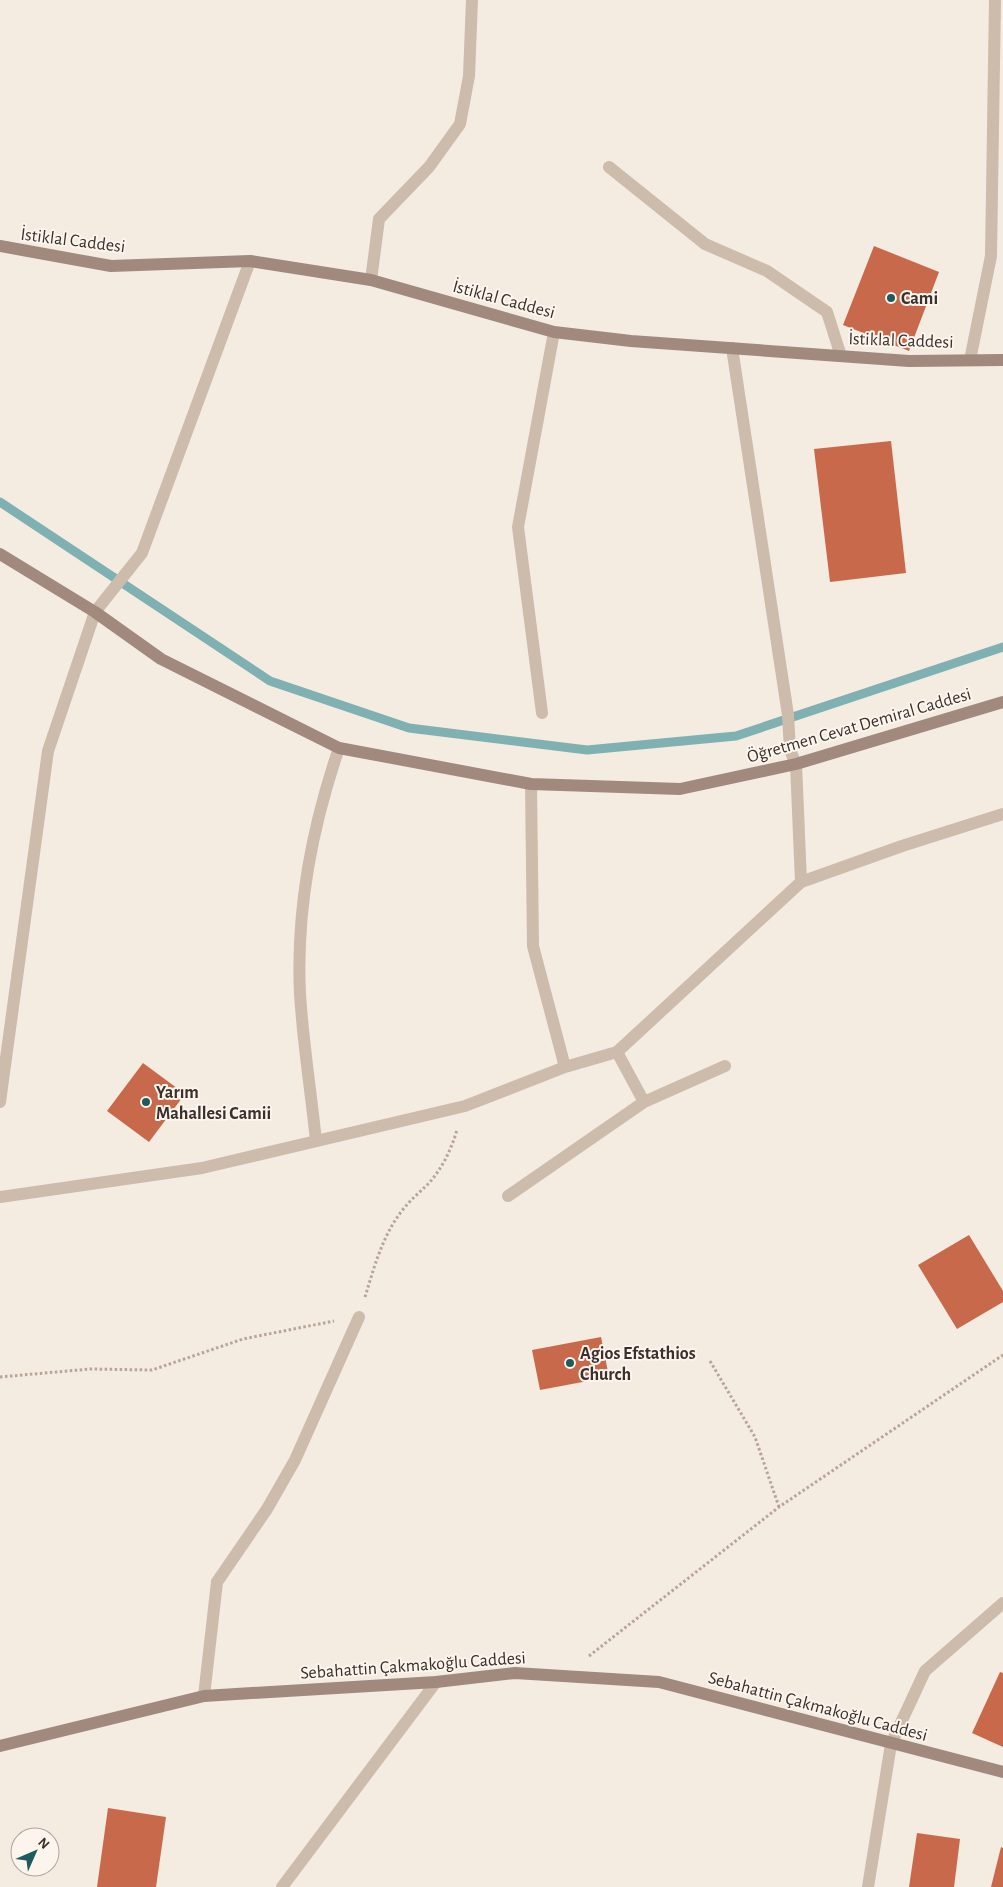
<svg xmlns="http://www.w3.org/2000/svg" width="1003" height="1887" font-family="'Alegreya Sans',sans-serif">
<style>
.lines{fill:none;stroke-linecap:round;stroke-linejoin:round}
.stream{stroke:#7fb0b2;stroke-width:9}
.building{fill:#c8694b}
.path{stroke:#b9a596;stroke-width:3;stroke-dasharray:2.5 2.5;stroke-linecap:butt}
.lane{stroke:#cdbbac;stroke-width:12}
.street{stroke:#cdbbac;stroke-width:12}
.secondary{stroke:#a18a7d;stroke-width:12}
.poi-dot{fill:#1f5a5e;stroke:#fbf5ee;stroke-width:2}
.labels{text-anchor:middle;stroke-width:4;stroke-linejoin:round;paint-order:stroke}
.street-label{font-size:18px;fill:#3b302b;stroke:#fbf5ee}
.poi-label{font-size:18px;font-weight:bold;fill:#3b302b;stroke:#fbf5ee;text-anchor:start}
</style>
<rect width="100%" height="100%" fill="#f4ebe1"/>
<g class="lines">
<path class="stream" d="M0,502L270,681L409,728L587,750L736,736L1003,647"/>
</g>
<path class="building" d="M874,246L939,272L909,351L843,325Z
M891,441L906,573L830,582L814,449Z
M143,1063L185,1094L149,1142L107,1111Z
M969,1235L1003,1291V1302L957,1329L918,1265Z
M601,1337L609,1377L540,1390L532,1350Z
M1000,1672L1003,1673V1747L972,1733Z
M108,1808L166,1817L156,1887H97Z
M917,1833L960,1839L954,1887H909Z
M1001,1847L1003,1848V1887H991Z"/>
<g class="lines">
<path class="path" d="M365,1297C374,1268 382,1237 401,1212C409,1201 419,1193 428,1184C442,1169 451,1150 457,1130
M710,1361L755,1437L779,1507
M0,1377L90,1369L152,1370L243,1339L334,1321
M589,1656L779,1507L1003,1355"/>
<path class="lane" d="M617,1052L644,1102
M508,1196L644,1102L725,1066
M204,1696L217,1582L267,1509L295,1460L359,1317"/>
<path class="street" d="M609,167L705,244L767,271L827,312L841,356
M371,280L379,219L429,167L460,124L469,76L472,0
M732,348L788,715L790,750L796,764L801,882
M970,360L991,256L995,0
M542,713L518,527L554,332
M531,784L533,946L565,1067
M0,1102L48,751L95,612L142,553L250,261
M316,1141C311,1092 303,1043 300,994C296,910 312,827 339,748
M0,1197L202,1168L465,1106L565,1067L617,1052L801,882L902,846L1003,814
M282,1887L436,1682
M868,1887L891,1744L925,1671L1003,1603"/>
<path class="secondary" d="M0,246L111,266L250,261L371,280L554,332L631,341L909,361L1003,360
M0,554L95,612L161,659L339,748L531,784L680,789L796,764L1003,702
M0,1746L204,1696L436,1682L515,1673L659,1682L1003,1772"/>
</g>
<g class="poi-dot">
<circle cx="891" cy="298" r="5"/>
<circle cx="146" cy="1102" r="5"/>
<circle cx="570" cy="1363" r="5"/>
</g>
<g class="labels">
<g class="street-label">
<text transform="translate(73 240) rotate(7)" y="6">İstiklal Caddesi</text>
<text transform="translate(504 299) rotate(15)" y="6">İstiklal Caddesi</text>
<text transform="translate(901 340) rotate(2)" y="6">İstiklal Caddesi</text>
<text transform="translate(859 725) rotate(-16)" y="6">Öğretmen Cevat Demiral Caddesi</text>
<text transform="translate(413 1665) rotate(-4)" y="6">Sebahattin Çakmakoğlu Caddesi</text>
<text transform="translate(818 1706) rotate(15)" y="6">Sebahattin Çakmakoğlu Caddesi</text>
</g>
<g class="poi-label">
<text x="901" y="304">Cami</text>
<text x="156" y="1098">Yarım<tspan x="156" dy="21">Mahallesi Camii</tspan></text>
<text x="580" y="1359">Agios Efstathios<tspan x="580" dy="21">Church</tspan></text>
</g>
</g>
<g transform="translate(35 1852) rotate(45)"><circle r="24" fill="#fbf5ee" stroke="#aea6a0"/>
<path d="M0-4L9 19L0 12L-9 19Z" fill="#1f5a5e"/>
<text y="-8" font-size="14" font-weight="bold" text-anchor="middle" fill="#3b302b">N</text>
</g>
</svg>
